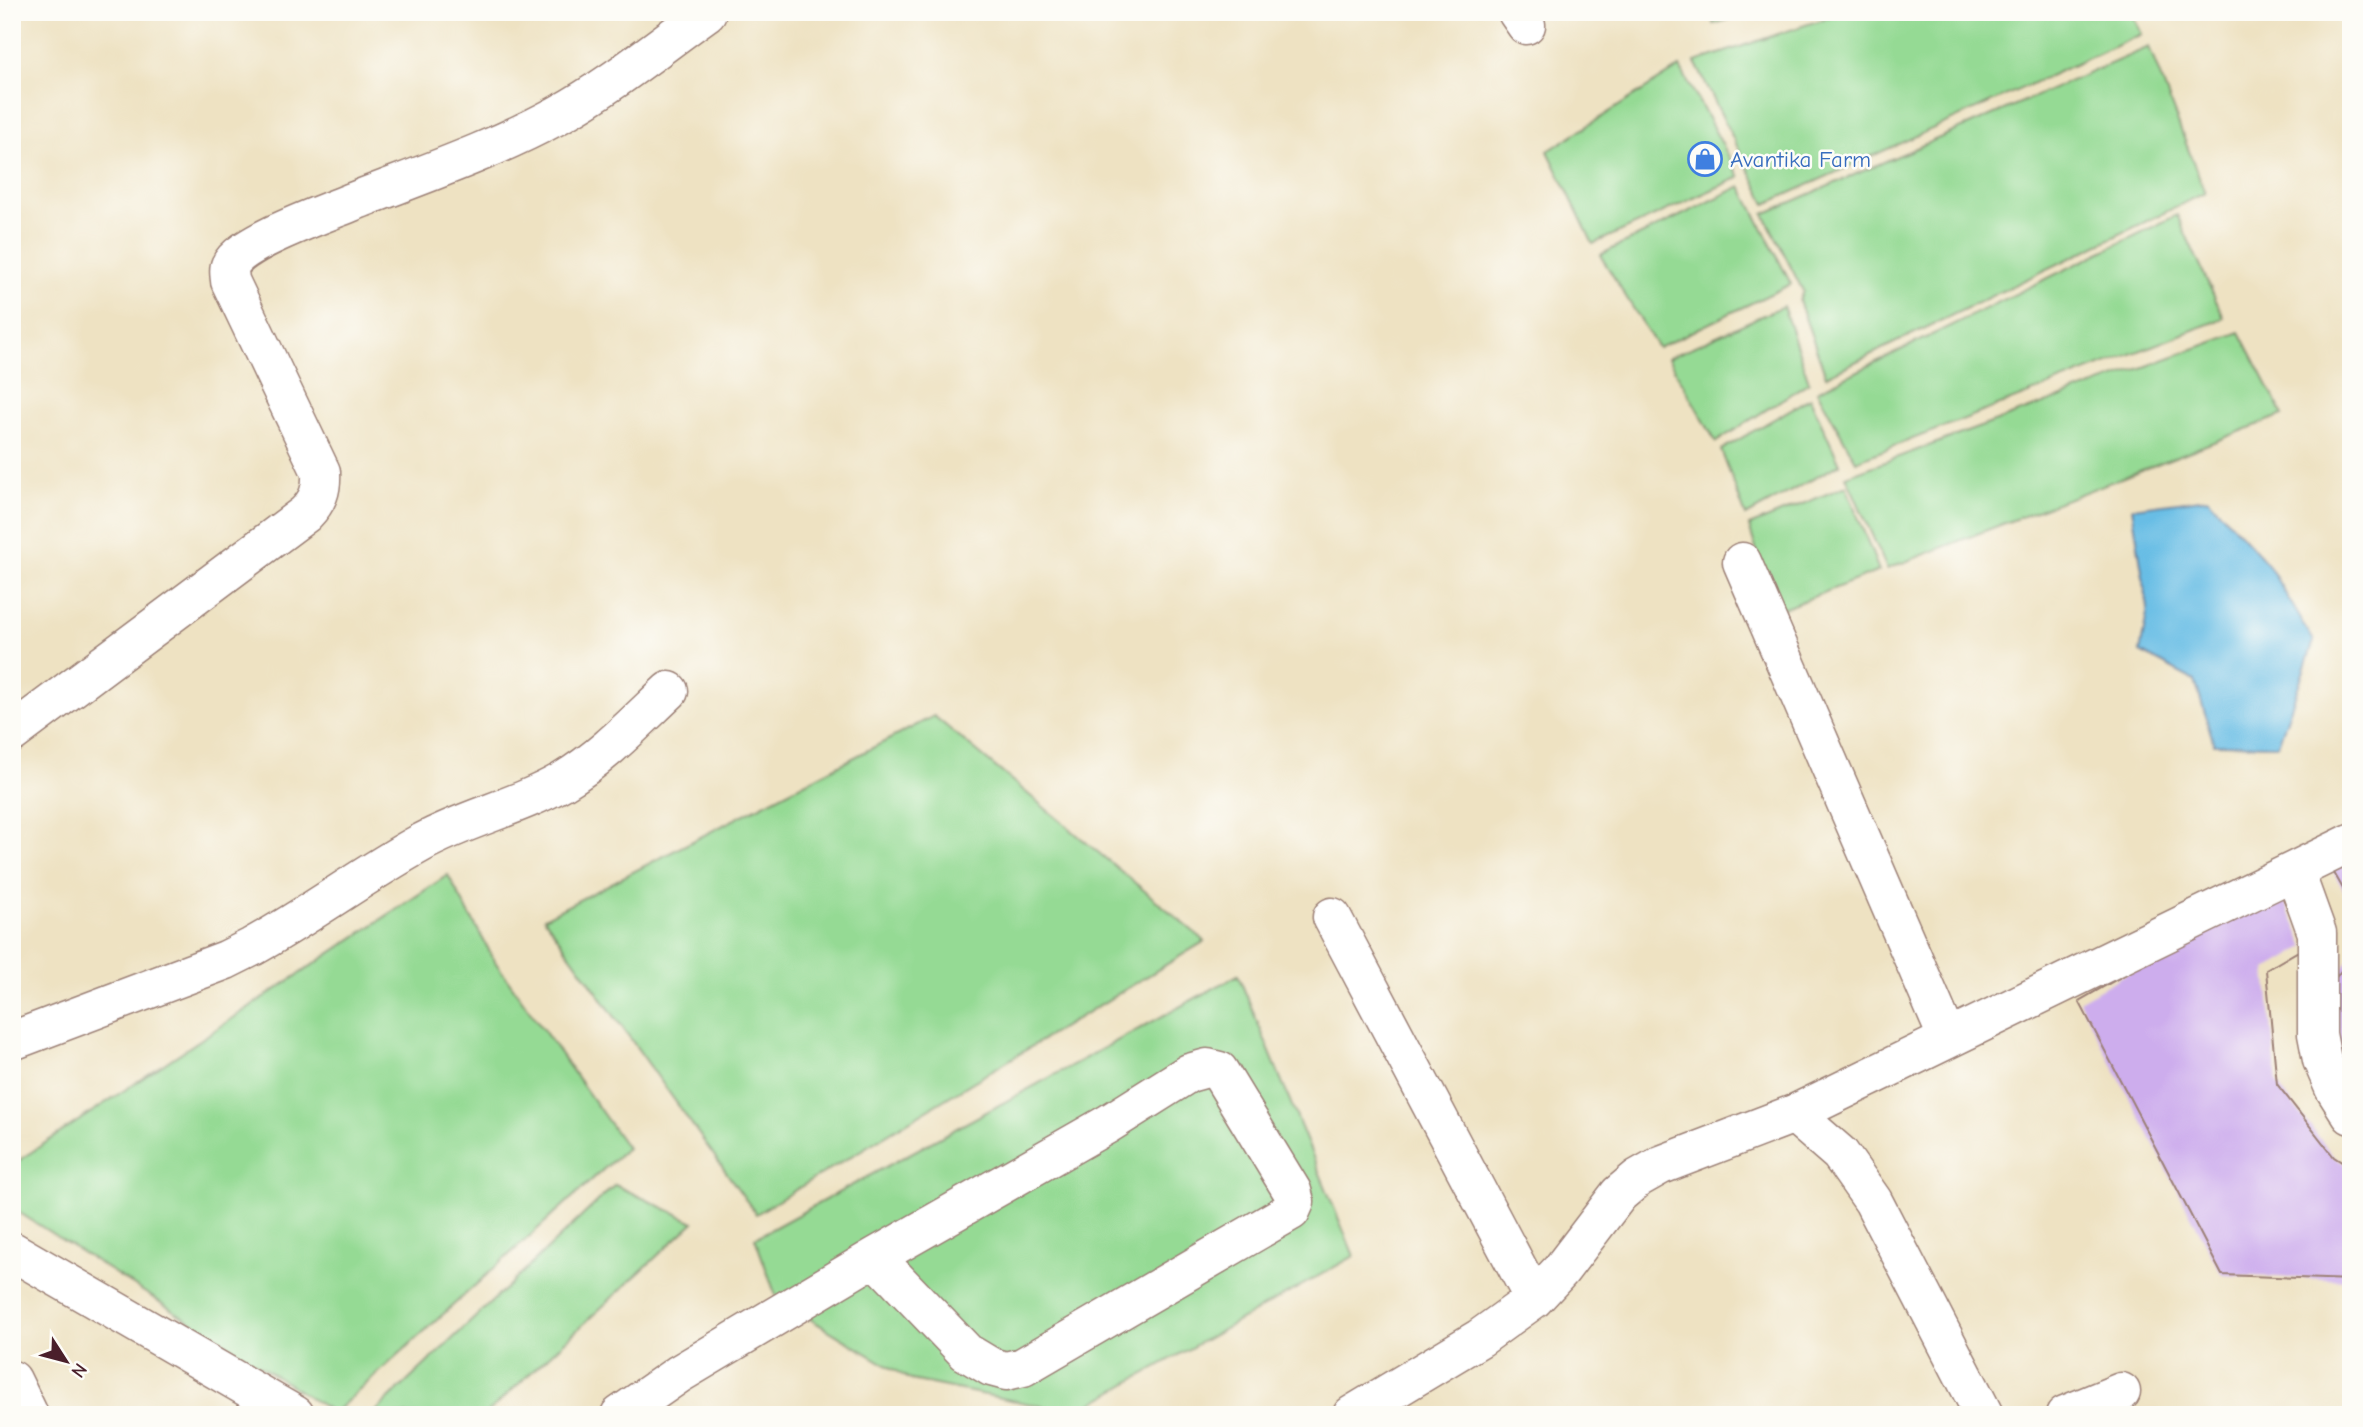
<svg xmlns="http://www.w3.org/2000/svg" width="2363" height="1427" font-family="'Comic Neue',sans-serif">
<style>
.green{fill:#95da94;stroke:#707c60;stroke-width:2}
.water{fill:#68bde5;stroke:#596e88;stroke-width:2}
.building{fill:#cdaded}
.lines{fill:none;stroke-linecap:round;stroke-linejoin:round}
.minor-casing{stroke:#9c8076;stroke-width:41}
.minor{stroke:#fff;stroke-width:38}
.labels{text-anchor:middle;stroke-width:5;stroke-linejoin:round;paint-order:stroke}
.shop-label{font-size:23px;fill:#366cbe;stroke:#fdfcf7;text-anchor:start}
</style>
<rect width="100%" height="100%" fill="#fdfcf7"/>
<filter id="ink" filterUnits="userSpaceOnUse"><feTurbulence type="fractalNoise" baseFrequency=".0143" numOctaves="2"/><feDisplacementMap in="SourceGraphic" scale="14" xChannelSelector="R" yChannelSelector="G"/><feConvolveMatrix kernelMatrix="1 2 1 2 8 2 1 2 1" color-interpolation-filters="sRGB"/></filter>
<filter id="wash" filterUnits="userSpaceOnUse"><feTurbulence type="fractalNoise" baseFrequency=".00686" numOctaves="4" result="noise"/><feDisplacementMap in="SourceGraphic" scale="28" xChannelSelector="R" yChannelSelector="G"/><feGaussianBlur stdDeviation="1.57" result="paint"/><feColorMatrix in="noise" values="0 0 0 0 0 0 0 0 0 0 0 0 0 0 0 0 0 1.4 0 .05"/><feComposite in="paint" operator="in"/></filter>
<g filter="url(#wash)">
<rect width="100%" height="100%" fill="#eee2c2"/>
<path class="green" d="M1708,12H1752L1714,24Z
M1844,12H2131L2142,34L1766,204L1695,62Z
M2149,47L2205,193L1826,376L1799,301L1803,291L1764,214Z
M1680,67L1740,177L1593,244L1548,151Z
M1741,186L1791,284L1658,348L1600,255Z
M2177,215L2224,318L1856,461L1817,391Z
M1783,306L1809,382L1716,442L1668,358Z
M2240,332L2283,415L1887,569L1846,476Z
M1810,398L1840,464L1746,516L1721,450Z
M1846,486L1879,571L1775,612L1749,526Z
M934,716L1205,941L756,1214L544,918Z
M448,875L496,963L627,1148L334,1413L12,1208V1165Z
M1238,975L1354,1256L1075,1413L911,1380L777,1299L755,1238Z
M615,1185L694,1222L485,1415H372Z"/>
<path class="water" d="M2208,498L2267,563L2314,641L2278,745L2214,744L2195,681L2140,652L2148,608L2132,508Z"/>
<g id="blocks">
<path class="building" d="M2351,862V903L2333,871Z
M2278,887L2305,947L2266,970L2277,1084L2334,1157L2351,1168V1280L2222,1275L2079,1001Z
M2351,957V1081H2350L2322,997Z"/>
</g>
</g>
<g filter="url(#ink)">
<use href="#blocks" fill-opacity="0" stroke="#9c8076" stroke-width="2"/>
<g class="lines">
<g class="minor-casing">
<path id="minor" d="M1517,12L1526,25
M1742,562L1948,1039
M12,733L305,514C318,501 322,490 321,472L230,281C230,277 228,270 230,266C239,243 328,212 352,202C421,175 492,151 558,115C611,86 658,47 707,12
M2295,872L2317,933V1034L2322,1060L2334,1088L2351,1115
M1332,917L1534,1299
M12,1041L226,960L252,947C310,915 363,875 421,843C466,818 518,807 563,781C603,757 635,723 669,691
M1794,1114L1840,1154L1873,1201L1984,1415
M12,1251L295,1415
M12,1380L29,1415
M620,1415L679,1374L875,1257L1108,1124L1189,1073L1207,1068L1219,1071L1292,1191L1295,1202L1291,1211L1023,1367L1006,1371L991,1367L966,1352L875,1257
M1352,1415L1480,1338L1534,1299L1561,1270L1619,1194L1638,1178L1661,1165L1794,1114L2351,843
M2065,1415L2121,1392"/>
</g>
<use href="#minor" class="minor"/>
</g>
</g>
<defs>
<g id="shop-ring" transform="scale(1.75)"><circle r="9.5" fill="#fdfcf7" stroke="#3f7fe0" stroke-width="1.5"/><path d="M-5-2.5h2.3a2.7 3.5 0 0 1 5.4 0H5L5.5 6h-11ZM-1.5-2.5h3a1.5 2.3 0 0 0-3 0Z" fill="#3f7fe0"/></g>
</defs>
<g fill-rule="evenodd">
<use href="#shop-ring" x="1705" y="159"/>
</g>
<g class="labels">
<g class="shop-label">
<text x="1730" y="167">Avantika Farm</text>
</g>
</g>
<rect width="2363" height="1427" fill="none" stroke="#fdfcf7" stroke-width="42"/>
<g transform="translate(66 1361) rotate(126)" stroke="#fdfcf7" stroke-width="5" paint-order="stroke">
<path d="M0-5L12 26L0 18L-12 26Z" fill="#4a1f2b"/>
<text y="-10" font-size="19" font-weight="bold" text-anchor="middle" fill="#4a1f2b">N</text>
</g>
</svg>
